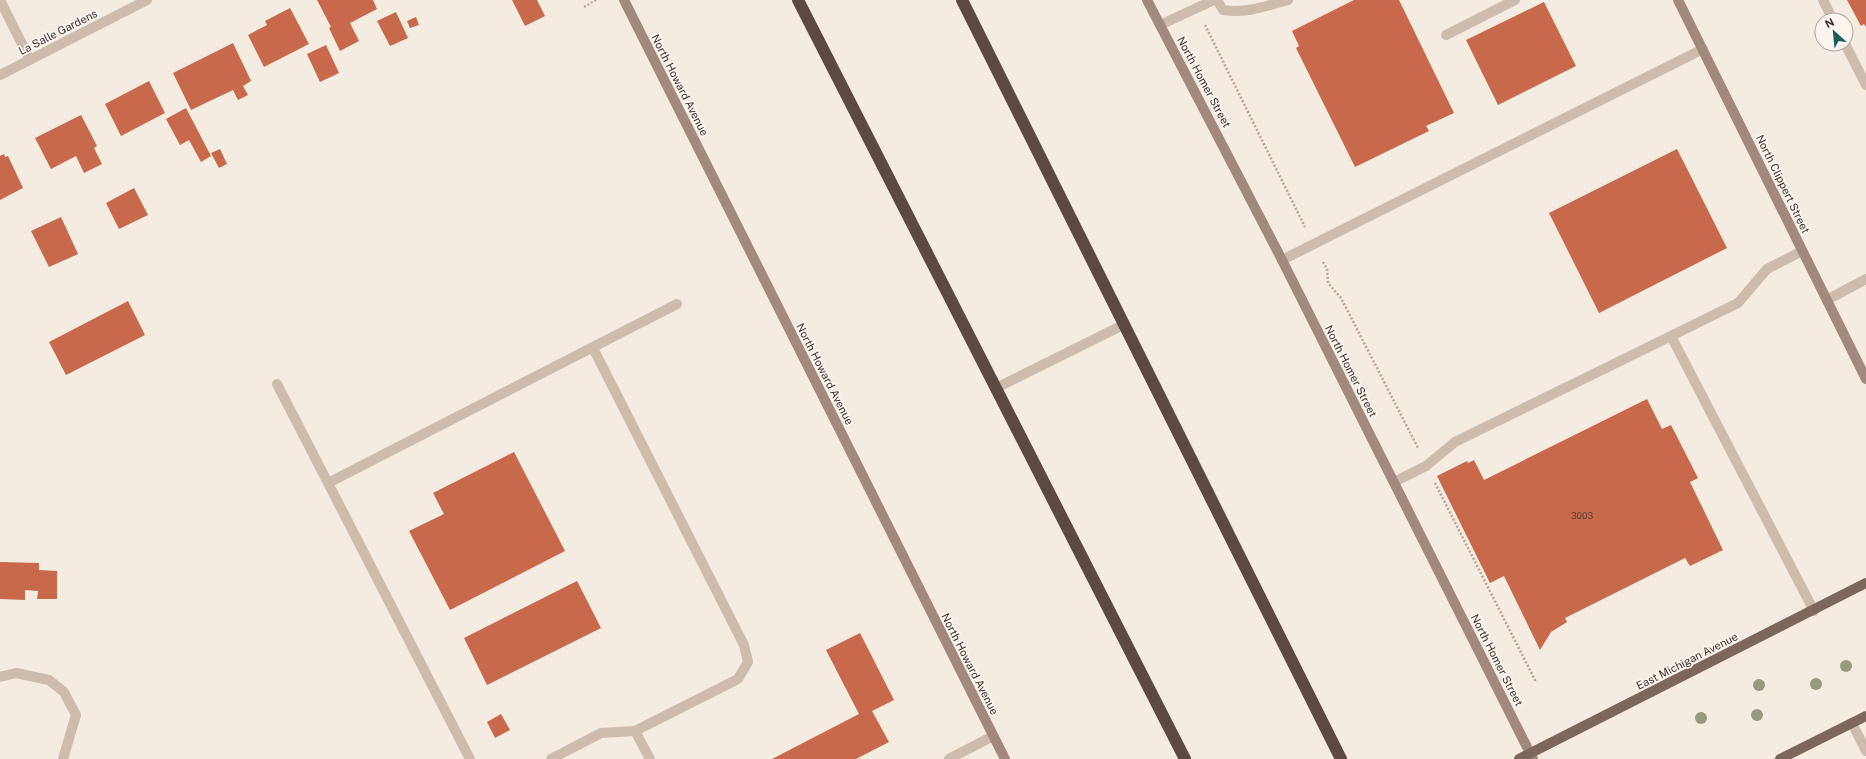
<svg xmlns="http://www.w3.org/2000/svg" width="1866" height="759" font-family="'Public Sans',sans-serif">
<style>
.building{fill:#c8694b}
.lines{fill:none;stroke-linecap:round;stroke-linejoin:round}
.path{stroke:#b9a596;stroke-width:2.5;stroke-dasharray:2 2;stroke-linecap:butt}
.lane{stroke:#cdbbac;stroke-width:10}
.street{stroke:#cdbbac;stroke-width:10}
.secondary{stroke:#a18a7d;stroke-width:10}
.primary{stroke:#7d675c;stroke-width:10}
.highway{stroke:#5c4a42;stroke-width:12}
.tree{fill:#969b7f}
.labels{text-anchor:middle;stroke-width:3.5;stroke-linejoin:round;paint-order:stroke}
.number-label{font-size:9px;fill:#5e3e33}
.street-label{font-size:11px;fill:#3b302b;stroke:#fbf5ee}
</style>
<rect width="100%" height="100%" fill="#f4ebe1"/>
<path class="building" d="M317,0H373L377,9L350,23L359,41L340,51L329,28L331,27Z
M512,0H537L545,16L525,26Z
M1354,0H1399L1454,113L1426,126L1429,131L1355,167L1296,48L1299,46L1292,31Z
M1847,0H1866V27L1864,24L1861,26Z
M1544,2L1576,66L1498,105L1466,40Z
M290,8L309,44L264,67L248,35L267,25L265,21Z
M396,12L408,38L390,46L377,21Z
M416,17L419,25L410,28L407,21Z
M233,43L251,81L243,86L248,95L238,100L233,90L191,110L173,73Z
M326,45L339,73L320,82L307,54Z
M149,81L165,113L121,136L105,104Z
M186,108L211,156L201,162L189,140L180,145L166,119Z
M81,115L97,146L94,148L102,164L84,173L76,156L51,169L35,138Z
M220,149L227,164L219,168L211,153Z
M1677,149L1727,248L1599,313L1549,213Z
M4,154L5,157L8,156L23,188L0,200V156Z
M134,188L148,215L119,229L106,203Z
M61,217L78,254L49,267L31,231Z
M128,301L145,335L66,375L49,342Z
M1647,399L1662,429L1671,425L1698,478L1690,482L1723,550L1690,566L1685,558L1565,618L1567,622L1551,632L1540,650L1504,576L1490,583L1437,476L1467,461L1468,463L1474,460L1484,480Z
M514,452L565,551L450,610L409,531L444,514L433,493Z
M0,562L39,563V570L57,571V599H37L38,591L25,590V600L0,599Z
M577,581L601,628L487,685L464,638Z
M860,633L894,700L872,711L889,742L856,759H772L859,714L826,650Z
M501,714L510,730L495,738L487,722Z"/>
<g class="lines">
<path class="path" d="M584,7L596,0
M1205,25L1305,227
M1323,262L1327,269L1328,283L1341,298L1418,448
M1435,483L1536,682"/>
<path class="lane" d="M1217,0L1223,10C1245,14 1267,6 1288,0
M1823,0L1833,20
M1160,25L1214,0
M1446,35L1515,0
M1845,44L1866,85
M1802,251L1767,269L1738,303L1671,336L1814,611
M1282,260L1703,49
M1827,300L1866,279
M277,384L328,483L677,304
M996,388L1125,324
M1394,482L1426,466L1455,442L1671,336
M328,483L470,759
M1852,723L1866,751
M635,731L650,759
M551,759L601,733L635,731L738,679L748,662L744,645L593,348
M949,759L993,736"/>
<path class="street" d="M0,0L30,60
M0,75L147,0
M0,677L16,673L49,680L64,692L76,715L63,759"/>
<path class="secondary" d="M624,0L1005,759
M1147,0L1282,260L1533,759
M1678,0L1866,379"/>
<path class="primary" d="M1519,759L1866,583
M1780,759L1866,716"/>
<path class="highway" d="M798,0L1185,759
M962,0L1341,759"/>
</g>
<g class="tree">
<circle cx="1846" cy="666" r="6"/>
<circle cx="1816" cy="684" r="6"/>
<circle cx="1759" cy="685" r="6"/>
<circle cx="1757" cy="715" r="6"/>
<circle cx="1701" cy="718" r="6"/>
</g>
<g class="labels">
<g class="number-label">
<text x="1582" y="519">3003</text>
</g>
<g class="street-label">
<text transform="translate(58 32) rotate(-27)" y="4">La Salle Gardens</text>
<text transform="translate(1204 82) rotate(62)" y="4">North Homer Street</text>
<text transform="translate(680 85) rotate(63)" y="4">North Howard Avenue</text>
<text transform="translate(1783 184) rotate(64)" y="4">North Clippert Street</text>
<text transform="translate(1351 371) rotate(63)" y="4">North Homer Street</text>
<text transform="translate(825 374) rotate(63)" y="4">North Howard Avenue</text>
<text transform="translate(1497 660) rotate(63)" y="4">North Homer Street</text>
<text transform="translate(1687 661) rotate(-27)" y="4">East Michigan Avenue</text>
<text transform="translate(970 664) rotate(63)" y="4">North Howard Avenue</text>
</g>
</g>
<g transform="translate(1834 32) rotate(333)"><circle r="19" fill="#fbf5ee" stroke="#aea6a0"/>
<path d="M0-3L7 15L0 10L-7 15Z" fill="#1f5a5e"/>
<text y="-6" font-size="11" font-weight="bold" text-anchor="middle" fill="#3b302b">N</text>
</g>
</svg>
